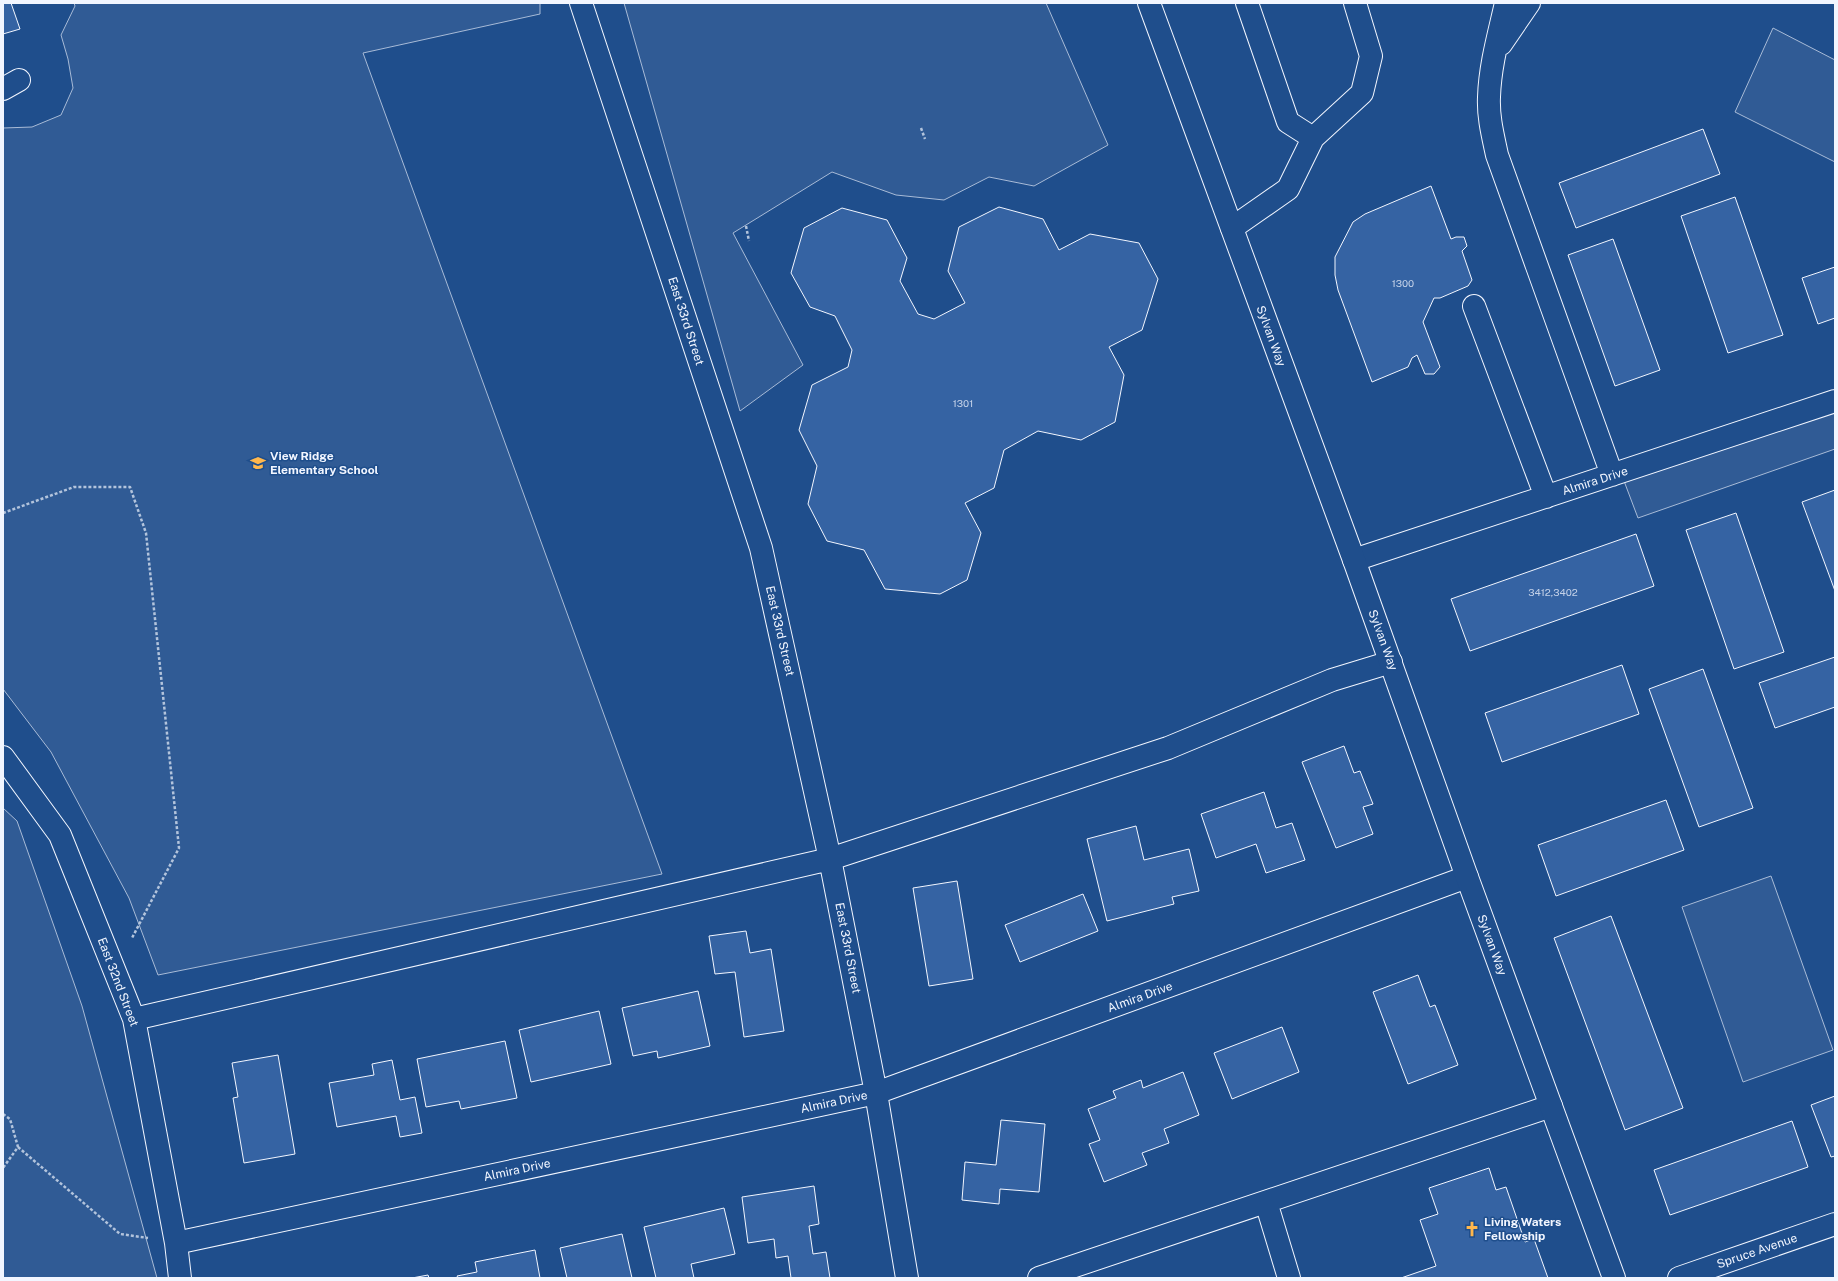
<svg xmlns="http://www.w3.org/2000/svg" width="1838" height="1281" font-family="'Public Sans',sans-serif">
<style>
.built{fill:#305b95;stroke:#a8bbd7}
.building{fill:#3563a3;stroke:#f2f6ff}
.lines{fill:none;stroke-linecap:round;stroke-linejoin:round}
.minor-casing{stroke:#f2f6ff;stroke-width:24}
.major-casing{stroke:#f2f6ff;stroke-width:24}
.path{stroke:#b3c4dc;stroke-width:2.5;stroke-dasharray:3 2;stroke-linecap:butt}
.minor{stroke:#1f4e8c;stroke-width:22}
.major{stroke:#1f4e8c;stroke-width:22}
.labels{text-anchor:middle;stroke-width:3;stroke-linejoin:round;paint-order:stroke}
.number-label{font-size:10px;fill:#c3d1e8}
.street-label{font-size:12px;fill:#f2f6ff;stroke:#1f4e8c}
.poi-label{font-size:12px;font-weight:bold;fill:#f2f6ff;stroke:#1f4e8c;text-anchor:start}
</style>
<rect width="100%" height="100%" fill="#1f4e8c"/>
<path class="built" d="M74,3H540V14L363,53L662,874L158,975L129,898L51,752L3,689V128L32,127L61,115L73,88L68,59L61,35L75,6Z
M624,3H1046L1108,145L1034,186L989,177L944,200L896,195L832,172L733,233L803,365L740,411Z
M1773,28L1835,60V162L1735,112Z
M1835,407V449L1638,518L1624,481Z
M3,808L17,821L82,1006L157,1278H3Z
M1771,876L1833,1050L1743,1082L1682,907Z"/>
<path class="building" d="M3,3H11L20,29L3,34Z
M1703,129L1720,174L1576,228L1559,183Z
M1431,186L1451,239L1456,237H1464L1467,246L1462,251L1472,280L1468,286L1440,298H1434L1423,322L1440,367L1434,374H1425L1417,355L1412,358L1408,367L1372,382L1338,290L1335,275V257L1353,222L1365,214Z
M1735,197L1783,335L1728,353L1681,216Z
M999,207L1043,219L1059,250L1090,234L1139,243L1158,279L1142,330L1109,347L1124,375L1115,422L1081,440L1038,431L1004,450L994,488L965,503L981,533L967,580L940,594L885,589L864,550L827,541L808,504L817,466L799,430L812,385L848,367L852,350L835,316L810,307L791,273L804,228L842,208L887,220L907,258L900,281L918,314L934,319L965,303L948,271L959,227Z
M1613,239L1660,370L1615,386L1568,255Z
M1835,267V318L1818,324L1802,278Z
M1835,490V591L1802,502Z
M1736,513L1784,652L1734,669L1686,530Z
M1636,534L1654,586L1470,651L1451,599Z
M1835,657V707L1775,728L1759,683Z
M1622,665L1639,714L1502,762L1485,713Z
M1703,669L1753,808L1699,827L1649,689Z
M1344,746L1354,773L1360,771L1373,804L1363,807L1373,834L1336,848L1302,762Z
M1264,792L1276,828L1292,823L1305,860L1266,873L1256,844L1216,858L1201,814Z
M1666,800L1684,850L1556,896L1538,845Z
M1136,826L1144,860L1189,849L1199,891L1172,897L1174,904L1107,921L1087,839Z
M957,881L973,979L929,986L913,888Z
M1083,894L1098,931L1020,962L1005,925Z
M1611,916L1683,1108L1625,1130L1554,938Z
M746,931L750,953L771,949L784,1031L744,1037L735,972L715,974L709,936Z
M1418,975L1430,1007L1435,1005L1458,1065L1408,1084L1373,992Z
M698,991L710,1046L658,1058L657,1051L633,1056L622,1008Z
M599,1011L611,1064L531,1082L519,1030Z
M1282,1027L1299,1072L1232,1099L1214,1053Z
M505,1041L517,1098L461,1109L459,1101L426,1107L417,1059Z
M278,1055L295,1154L244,1163L233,1098L238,1097L232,1063Z
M392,1060L400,1100L415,1097L422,1133L400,1137L396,1116L337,1127L329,1083L374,1075L372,1064Z
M1183,1072L1199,1115L1164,1129L1169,1143L1142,1153L1147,1165L1104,1182L1089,1144L1100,1140L1088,1109L1116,1098L1113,1091L1141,1080L1143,1088Z
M1835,1096V1156L1831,1157L1811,1105Z
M1001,1120L1045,1124L1039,1192L1000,1189L999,1204L962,1200L965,1162L996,1165Z
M1792,1121L1808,1167L1670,1215L1654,1170Z
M1489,1168L1496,1190L1506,1187L1525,1242L1534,1239L1548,1278H1401L1436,1266L1420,1220L1438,1214L1429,1188Z
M814,1186L819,1224L809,1226L813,1254L826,1252L830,1278H791L788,1256L776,1258L774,1239L748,1243L742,1197Z
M724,1208L735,1254L691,1264L694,1278H656L644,1227Z
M622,1234L632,1278H567L560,1248Z
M535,1250L540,1278H458L457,1276L477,1272L475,1262Z
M428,1275L429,1278H412Z"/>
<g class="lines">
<g class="minor-casing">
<path id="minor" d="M581,3L761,548L830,859L876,1093L907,1278
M1247,3L1288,122L1313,138
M1506,3C1499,34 1490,65 1489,97C1488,117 1493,136 1497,155L1612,475
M1501,44L1529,3
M3,89L19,80
M1232,228L1288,189L1313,138L1362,93L1371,56L1355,3
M1474,306L1546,497
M1354,560L1835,401
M3,757L60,835L134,1019L176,1243L180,1278
M134,1019L830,859L1168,748L1332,680L1391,662
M1266,1202L1289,1278
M176,1243L876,1093L1467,877
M1039,1278L1551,1106
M1679,1278L1835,1224"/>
</g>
<g class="major-casing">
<path id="major" d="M1149,3L1354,560L1467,877L1614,1278"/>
</g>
<path class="path" d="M921,128L925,139
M746,226L749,241
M3,513L74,487H130L146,533L179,848L132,938
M3,1114L10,1119L18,1147L3,1168
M18,1147L120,1234L148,1238"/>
<use href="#minor" class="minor"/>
<use href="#major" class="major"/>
</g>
<defs>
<g id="school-bare" transform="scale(1.2)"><path d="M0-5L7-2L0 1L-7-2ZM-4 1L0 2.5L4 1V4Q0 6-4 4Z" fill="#ffb74d" stroke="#1f4e8c" stroke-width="2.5" paint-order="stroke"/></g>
<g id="church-bare" transform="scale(1.2)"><path d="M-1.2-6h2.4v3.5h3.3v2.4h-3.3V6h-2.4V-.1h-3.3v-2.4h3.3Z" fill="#ffb74d" stroke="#1f4e8c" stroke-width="2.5" paint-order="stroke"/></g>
</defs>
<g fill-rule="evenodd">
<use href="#school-bare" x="258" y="463"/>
<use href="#church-bare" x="1472" y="1229"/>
</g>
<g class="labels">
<g class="number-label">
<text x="1403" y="287">1300</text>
<text x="963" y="407">1301</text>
<text x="1553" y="596">3412,3402</text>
</g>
<g class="street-label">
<text transform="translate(686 321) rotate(72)" y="4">East 33rd Street</text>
<text transform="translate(1271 336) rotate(70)" y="4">Sylvan Way</text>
<text transform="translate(1595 481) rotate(-18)" y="4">Almira Drive</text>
<text transform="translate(780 631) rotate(77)" y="4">East 33rd Street</text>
<text transform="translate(1383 640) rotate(70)" y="4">Sylvan Way</text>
<text transform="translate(1492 945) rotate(70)" y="4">Sylvan Way</text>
<text transform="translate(848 948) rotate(79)" y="4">East 33rd Street</text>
<text transform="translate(118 982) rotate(69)" y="4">East 32nd Street</text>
<text transform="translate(1140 997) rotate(-20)" y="4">Almira Drive</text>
<text transform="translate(834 1102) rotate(-12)" y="4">Almira Drive</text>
<text transform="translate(517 1170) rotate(-12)" y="4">Almira Drive</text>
<text transform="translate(1757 1251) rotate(-19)" y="4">Spruce Avenue</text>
</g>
<g class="poi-label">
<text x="270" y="460">View Ridge<tspan x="270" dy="14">Elementary School</tspan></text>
<text x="1484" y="1226">Living Waters<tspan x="1484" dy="14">Fellowship</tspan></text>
</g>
</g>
<rect width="1838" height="1281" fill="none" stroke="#f2f6ff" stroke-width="8"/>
</svg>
